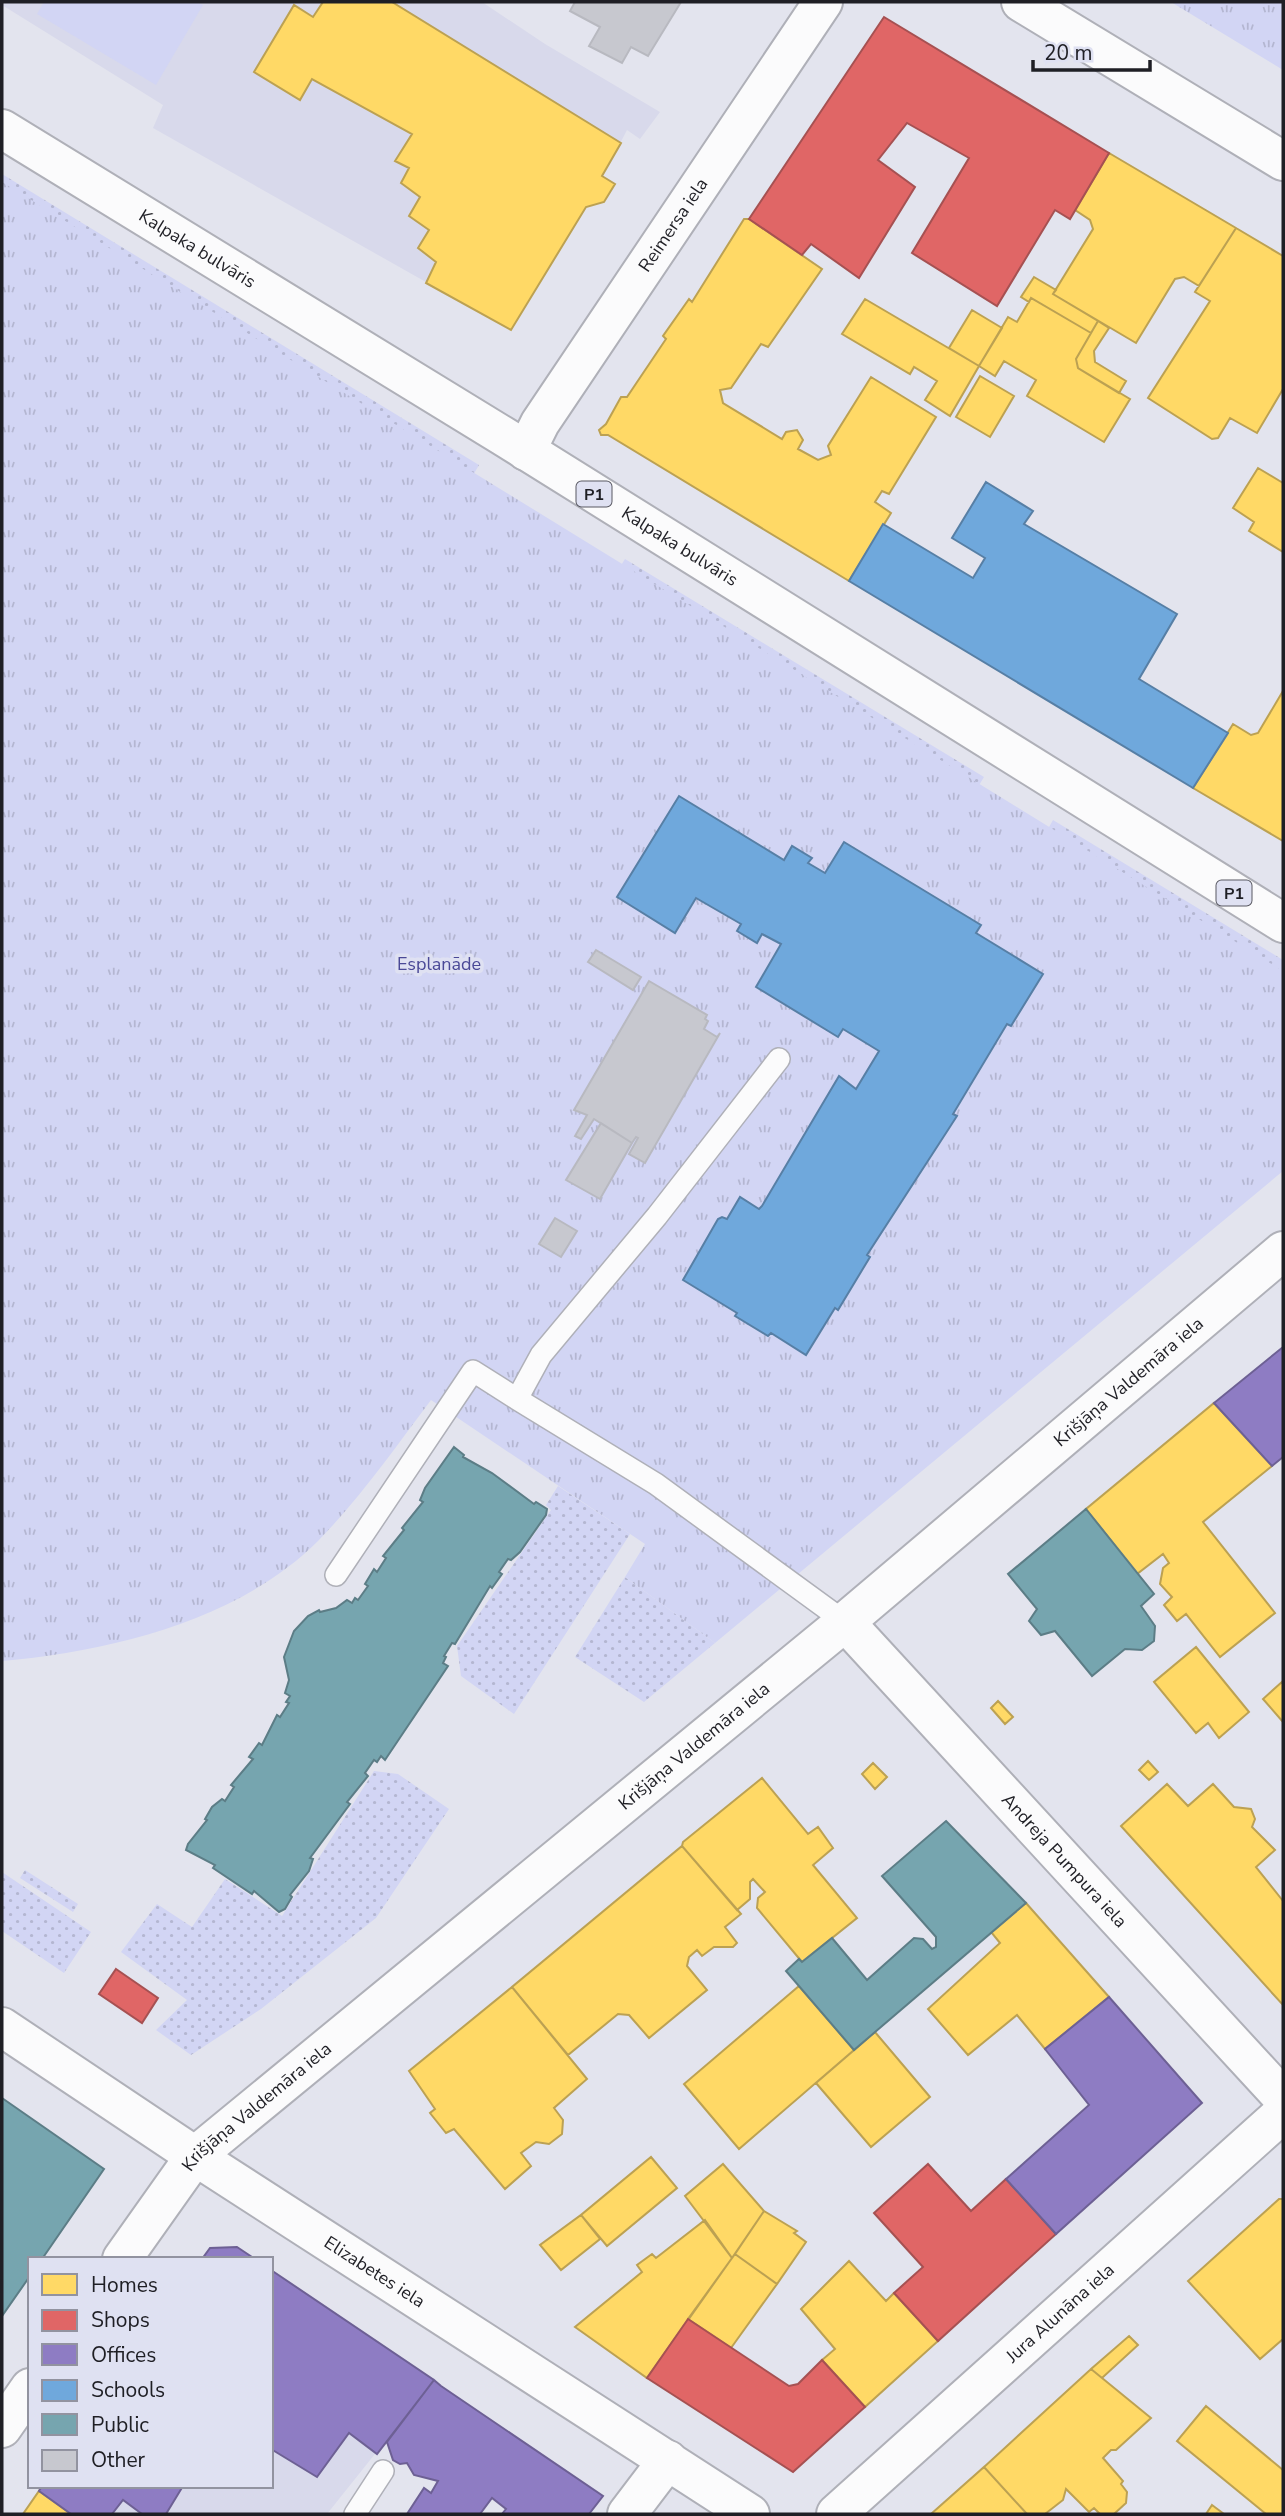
<svg xmlns="http://www.w3.org/2000/svg" width="1285" height="2516" font-family="'Nunito Sans',sans-serif">
<style>
.built{fill:#d8d9eb}
.grass{fill:url(#grass-dots)}
.park{fill:url(#park-tufts)}
.pitch{fill:#d2d5f4}
.homes{fill:#ffd966;stroke:#bca152;stroke-width:2}
.shops{fill:#e06666;stroke:#a65152;stroke-width:2}
.offices{fill:#8e7cc3;stroke:#6d6094;stroke-width:2}
.schools{fill:#6fa8dc;stroke:#577fa5;stroke-width:2}
.public{fill:#76a5af;stroke:#5c7d86;stroke-width:2}
.building{fill:#c7c8cf;stroke:#b8b9c0;stroke-width:2}
.lines{fill:none;stroke-linecap:round;stroke-linejoin:round}
.service-casing{stroke:#afb0b8;stroke-width:24}
.minor-casing{stroke:#afb0b8;stroke-width:42}
.primary-casing{stroke:#afb0b8;stroke-width:42}
.service{stroke:#fbfbfc;stroke-width:21}
.minor{stroke:#fbfbfc;stroke-width:38}
.primary{stroke:#fbfbfc;stroke-width:38}
.labels{text-anchor:middle;stroke-width:7;stroke-linejoin:round;paint-order:stroke}
.shield{fill:#dfe1f2;stroke:#595962;stroke-width:2}
.shield-label{font-size:16px;font-weight:bold;fill:#1f1f25}
.street-label{font-size:18px;fill:#1f1f25;stroke:#dfe1f2}
.park-label{font-size:18px;fill:#4a4997;stroke:#dfe1f2}
</style>
<defs>
<pattern id="grass-dots" width="8" height="8" patternUnits="userSpaceOnUse" patternTransform="scale(1.75)"><rect width="8" height="8" fill="#d2d5f4"/><path d="M2 2h.1M6 6h.1" fill="none" stroke="#b4b6d1" stroke-width="1.8" stroke-linecap="round"/></pattern>
<pattern id="park-tufts" width="24" height="20" patternUnits="userSpaceOnUse" patternTransform="scale(1.75)"><rect width="24" height="20" fill="#d2d5f4"/><path d="M3 7l-1-3M5 7V3M7 7l1-3M15 17l-1-3M17 17v-4M19 17l1-3" fill="none" stroke="#b4b6d1"/></pattern>
</defs>
<rect width="100%" height="100%" fill="#e3e4ee"/>
<path class="built" d="M2,2H482L545,44L660,112L640,139L627,130L603,176L615,184L604,202L586,207L511,330L153,128L163,105L2,5Z
M271,2270L434,2380L327,2514H71L39,2491L42,2486H271Z"/>
<path class="grass" d="M2,174L479,465L469,482L2,217Z
M625,559L984,777L970,800L608,586Z
M1053,820L1283,960V997L1040,843Z
M558,1486L630,1534L514,1714L461,1676L457,1646L551,1510L546,1505Z
M625,1577L715,1643L644,1702L575,1657Z
M374,1771L398,1774L449,1809L376,1918L261,2009L191,2055L156,2030L187,2000L121,1952L157,1904L192,1927L225,1879L282,1916Z
M25,1870L78,1904L73,1912L20,1878Z
M2,1872L91,1932L64,1973L2,1931Z"/>
<path class="park" d="M1171,2H1283V70Z
M2,182L1283,971V1171L715,1643L625,1577L645,1544L431,1400C395,1448 360,1498 318,1541C238,1621 110,1651 2,1661Z"/>
<path class="pitch" d="M44,2H197L203,5L156,85L37,14Z"/>
<path class="homes" d="M323,2H392L621,143L602,176L615,184L604,202L586,207L511,330L426,283L436,262L418,248L429,230L409,216L420,197L401,183L409,168L395,161L412,134L312,79L300,100L254,72L294,5L313,17Z
M1109,153L1236,228L1199,286L1184,277L1175,279L1136,343L1053,294L1093,229L1090,220L1075,210Z
M744,219H749L822,269L768,347L761,344L731,388L720,390L723,403L782,439L786,432L797,430L803,440L798,449L818,460L831,455L828,446L871,377L936,417L889,494L882,491L875,502L891,513L849,581L608,435H601L599,430L606,424L621,397H627L666,339L663,336L689,299L692,302Z
M1236,228L1283,256V389L1257,433L1230,418L1218,438L1212,439L1148,398L1210,301L1195,292Z
M1034,277L1056,290L1053,294L1098,321L1091,333L1031,298L1029,302L1021,297Z
M1031,298L1091,333L1076,359L1078,368L1130,399L1104,442L1027,396L1036,380L1004,361L995,376L979,366L1008,317L1017,322Z
M865,299L979,366L950,416L925,400L937,381L914,367L910,374L842,334Z
M972,310L1002,328L979,366L949,348Z
M1098,321L1109,328L1094,351L1095,362L1126,381L1119,393L1078,368L1076,359Z
M980,376L1014,396L990,437L956,417Z
M1258,468L1283,483V552L1249,531L1254,522L1233,508Z
M1283,691V841L1193,788L1233,724L1251,735L1258,733Z
M1214,1403L1272,1466L1203,1522L1275,1613L1220,1657L1186,1614L1177,1621L1164,1605L1172,1597L1160,1584L1163,1568L1169,1563L1163,1554L1137,1574L1086,1509Z
M1196,1647L1249,1712L1219,1738L1208,1723L1196,1733L1154,1682Z
M1283,1681V1722L1263,1699Z
M998,1701L1013,1717L1005,1724L991,1708Z
M1148,1761L1158,1772L1149,1780L1139,1770Z
M873,1763L887,1777L875,1789L862,1774Z
M762,1778L808,1834L818,1827L833,1848L813,1865L857,1918L802,1962L757,1908L758,1898L765,1892L753,1879L750,1882V1899L737,1910L682,1846L683,1842Z
M1167,1784L1188,1806L1213,1784L1234,1807L1251,1809L1255,1819L1252,1827L1275,1850L1256,1867L1283,1901V2005L1121,1826Z
M682,1846L741,1914L725,1927L737,1943L733,1947H714L702,1956L697,1950L689,1957L687,1966L707,1990L649,2038L629,2015L618,2014L568,2055L512,1987Z
M1026,1903L1109,1997L1045,2049L1017,2015L968,2055L928,2009L1000,1943L991,1932Z
M799,1986L854,2050L739,2149L684,2084Z
M512,1987L587,2079L554,2108L563,2120L562,2134L549,2144L536,2142L521,2153L531,2166L505,2189L454,2129L446,2133L430,2113L435,2109L409,2071Z
M875,2032L930,2097L871,2147L816,2083Z
M651,2157L677,2188L607,2246L581,2215Z
M723,2164L764,2211L732,2258L685,2196Z
M1279,2199H1283V2339L1260,2359L1188,2281Z
M764,2211L797,2231L794,2233L806,2242L777,2284L735,2254Z
M581,2215L600,2239L561,2270L540,2245Z
M705,2220L732,2258L647,2378L575,2327L642,2272L637,2265L652,2254L656,2258Z
M735,2254L777,2284L731,2348L688,2319Z
M849,2261L886,2301L894,2293L938,2341L865,2407L822,2360L835,2349L801,2309Z
M1129,2336L1138,2345L1102,2378L1091,2369Z
M1091,2369L1151,2418L1116,2450H1111L1103,2458L1123,2481L1121,2484L1127,2492L1126,2503L1114,2514H1100L1094,2508L1089,2512L1066,2489L1063,2500L1045,2514H1027L984,2467Z
M1206,2406L1283,2470V2514H1266L1177,2441Z
M984,2467L1027,2514H931Z
M39,2491L71,2514H23Z
M1212,2505L1224,2514H1206Z"/>
<path class="shops" d="M884,17L1109,153L1070,219L1055,210L997,306L912,253L969,158L907,123L878,160L915,187L859,278L811,244L802,255L749,219Z
M116,1969L158,1998L142,2023L99,1994Z
M928,2164L971,2211L1006,2179L1056,2234L938,2341L894,2293L923,2267L874,2213Z
M688,2319L789,2386L798,2384L822,2360L865,2407L793,2472L647,2378Z"/>
<path class="offices" d="M1283,1347V1457L1272,1466L1214,1403Z
M1109,1997L1202,2103L1056,2234L1006,2179L1089,2105L1045,2049Z
M237,2247L255,2259H202L210,2248Z
M271,2270L434,2380L377,2454L349,2433L317,2477L271,2449Z
M434,2380L441,2386L603,2496L589,2514H502L506,2509L492,2498L480,2514H407L424,2488L431,2493L438,2481L414,2475L407,2463L400,2464L393,2460L387,2442Z
M42,2486H183L166,2514H142L123,2500L112,2514H71L39,2491Z"/>
<path class="schools" d="M986,482L1033,511L1024,524L1177,614L1139,679L1228,733L1193,788L849,581L883,524L973,578L985,558L952,538Z
M679,796L784,860L792,846L812,858L808,863L825,873L844,842L981,925L976,933L1043,974L1011,1026L1007,1024L953,1114L957,1116L867,1255L870,1257L838,1310L835,1308L806,1355L771,1333L768,1336L735,1316L737,1313L683,1280L718,1219L722,1217L727,1219L740,1197L759,1209L762,1206L839,1076L856,1089L879,1051L843,1029L838,1037L756,987L781,944L762,934L757,943L737,931L741,924L696,898L675,933L617,897Z"/>
<path class="public" d="M454,1447L464,1455L463,1457L492,1473L534,1504L536,1502L547,1509L546,1515L520,1552L511,1560L508,1559L499,1572L502,1574L492,1588L490,1586L455,1644L452,1643L444,1656L446,1657L443,1663L448,1666L385,1760L381,1756L377,1762L374,1760L365,1773L368,1776L347,1802L350,1804L310,1858L313,1859L309,1871L290,1895L292,1897L285,1909L279,1912L254,1891L252,1894L213,1868L215,1865L186,1850L188,1844L207,1820L205,1819L212,1807L222,1799L225,1801L234,1787L231,1785L253,1759L249,1757L259,1743L262,1745L277,1715L280,1717L289,1703L286,1702L290,1696L285,1693L289,1680L284,1657L294,1631L308,1616L319,1610L320,1612L336,1608L347,1600L352,1603L355,1598L358,1600L368,1586L365,1584L374,1569L377,1572L386,1558L383,1556L404,1530L402,1528L423,1502L420,1500L425,1488Z
M1086,1509L1154,1594L1141,1606L1155,1626L1154,1641L1142,1650L1125,1649L1092,1676L1055,1631L1041,1635L1029,1621L1037,1609L1008,1574Z
M946,1821L1026,1903L854,2050L786,1971L799,1959L802,1962L832,1938L867,1980L914,1938L923,1939L932,1949L936,1947V1937L882,1876Z
M2,2098L104,2169L42,2259H30V2276L2,2316Z"/>
<path class="building" d="M575,2H681L648,56L631,47L622,63L589,46L600,27L570,11Z
M596,950L641,977L633,990L588,962Z
M649,981L707,1015L705,1019L708,1021L704,1029L717,1037L720,1033L645,1163L629,1154L638,1138L636,1137L632,1143L594,1119L581,1139L575,1136L587,1115L574,1110Z
M601,1123L632,1143L600,1199L566,1180Z
M555,1218L577,1231L561,1257L539,1244Z"/>
<g class="lines">
<g class="service-casing">
<path id="service" d="M779,1059L657,1216L541,1355L517,1399L656,1484L845,1622
M336,1575L473,1371L517,1399
M355,2514L383,2471"/>
</g>
<g class="minor-casing">
<g id="minor">
<path id="s1" d="M526,451L540,423L823,2"/>
<path id="s2" d="M845,1622L1283,2098"/>
<path id="s3" d="M2,2027L195,2156L750,2514"/>
<path d="M627,2514L668,2460"/>
<path id="s4" d="M836,2514L1283,2113"/>
</g>
</g>
<g class="primary-casing">
<g id="primary">
<path d="M1021,2L1283,161"/>
<path id="s5" d="M2,129L503,436L1283,923"/>
<path id="s6" d="M122,2259L195,2156L845,1622L1283,1251"/>
<path d="M2,2428L30,2388"/>
</g>
</g>
<use href="#service" class="service"/>
<use href="#minor" class="minor"/>
<use href="#primary" class="primary"/>
</g>
<g class="labels">
<g class="shield">
<rect x="576.5" y="481.5" width="35" height="25" rx="5"/>
<rect x="1216.5" y="880.5" width="35" height="25" rx="5"/>
</g>
<g class="shield-label">
<text x="594" y="500">P1</text>
<text x="1234" y="899">P1</text>
</g>
<g class="street-label">
<text dy="6" stroke="none"><textPath href="#s1" startOffset="270">Reimersa iela</textPath></text>
<text dy="6" stroke="none"><textPath href="#s5" startOffset="229">Kalpaka bulvāris</textPath></text>
<text dy="6" stroke="none"><textPath href="#s5" startOffset="796">Kalpaka bulvāris</textPath></text>
<text dy="6" stroke="none"><textPath href="#s6" startOffset="1339">Krišjāņa Valdemāra iela</textPath></text>
<text dy="6" stroke="none"><textPath href="#s6" startOffset="772">Krišjāņa Valdemāra iela</textPath></text>
<text dy="6" stroke="none"><textPath href="#s2" startOffset="324">Andreja Pumpura iela</textPath></text>
<text dy="6" stroke="none"><textPath href="#s6" startOffset="205">Krišjāņa Valdemāra iela</textPath></text>
<text dy="6" stroke="none"><textPath href="#s3" startOffset="446">Elizabetes iela</textPath></text>
<text dy="6" stroke="none"><textPath href="#s4" startOffset="301">Jura Alunāna iela</textPath></text>
</g>
<g class="park-label">
<text x="439" y="970">Esplanāde</text>
</g>
</g>
<rect width="1285" height="2516" fill="none" stroke="#1f1f25" stroke-width="7"/>
<rect x="28" y="2257" width="245" height="231" fill="#dfe1f2" stroke="#9293a0" stroke-width="2"/>
<rect x="42" y="2274" width="35" height="21" fill="#ffd966" stroke="#9293a0" stroke-width="2"/>
<text x="91" y="2292" font-size="21" fill="#1f1f25">Homes</text>
<rect x="42" y="2310" width="35" height="21" fill="#e06666" stroke="#9293a0" stroke-width="2"/>
<text x="91" y="2327" font-size="21" fill="#1f1f25">Shops</text>
<rect x="42" y="2344" width="35" height="21" fill="#8e7cc3" stroke="#9293a0" stroke-width="2"/>
<text x="91" y="2362" font-size="21" fill="#1f1f25">Offices</text>
<rect x="42" y="2380" width="35" height="21" fill="#6fa8dc" stroke="#9293a0" stroke-width="2"/>
<text x="91" y="2397" font-size="21" fill="#1f1f25">Schools</text>
<rect x="42" y="2414" width="35" height="21" fill="#76a5af" stroke="#9293a0" stroke-width="2"/>
<text x="91" y="2432" font-size="21" fill="#1f1f25">Public</text>
<rect x="42" y="2450" width="35" height="21" fill="#c7c8cf" stroke="#9293a0" stroke-width="2"/>
<text x="91" y="2467" font-size="21" fill="#1f1f25">Other</text>
<path d="M1033 60v10h117v-10" fill="none" stroke="#1f1f25" stroke-width="3.5"/>
<text x="1044" y="60" font-size="21" fill="#1f1f25" stroke="#dfe1f2" stroke-width="5" paint-order="stroke">20 m</text>
</svg>
